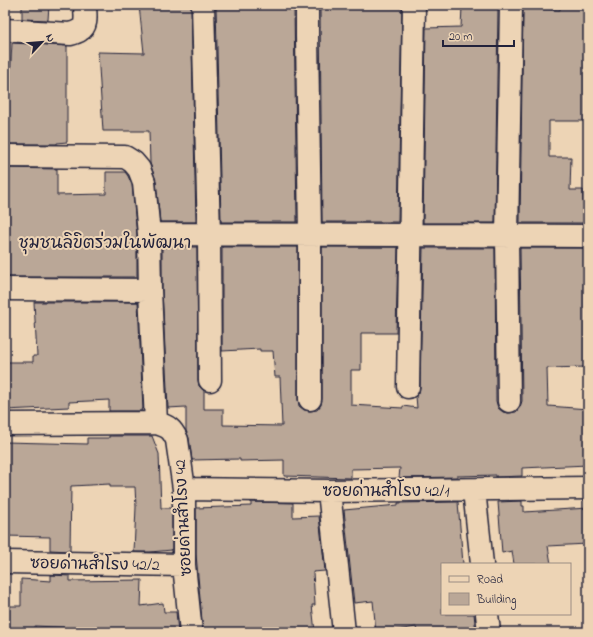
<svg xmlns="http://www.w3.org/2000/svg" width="593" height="637" font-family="'Indie Flower','Playpen Sans Thai',sans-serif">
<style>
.building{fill:#baa797;stroke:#22223b}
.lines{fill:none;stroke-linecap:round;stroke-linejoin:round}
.minor-casing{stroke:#22223b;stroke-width:25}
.minor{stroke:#edd4b5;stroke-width:22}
.labels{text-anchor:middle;stroke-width:4;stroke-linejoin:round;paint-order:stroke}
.street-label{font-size:16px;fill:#22223b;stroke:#edd4b5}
.neighbourhood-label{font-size:17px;fill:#22223b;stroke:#edd4b5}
</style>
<rect width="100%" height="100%" fill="#edd4b5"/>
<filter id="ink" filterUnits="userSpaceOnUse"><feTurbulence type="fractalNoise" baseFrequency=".025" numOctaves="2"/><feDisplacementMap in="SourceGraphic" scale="8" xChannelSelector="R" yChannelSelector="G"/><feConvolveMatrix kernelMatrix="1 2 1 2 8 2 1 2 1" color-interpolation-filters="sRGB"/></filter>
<g filter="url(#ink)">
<path class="building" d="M22,5H49L48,20L22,19Z
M139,5H191L196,222H160L156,181L150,163L149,131H103L98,52L144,53Z
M216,5H272L294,9L297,222H221Z
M320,5H402L398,222H322Z
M560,5H588V86H587V121H549V157H571L570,190H583L584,223H520L523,8L560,10Z
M462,7L498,8L495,223H423L426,28L461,27Z
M12,43L67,46V142L57,143V144H5V96H9Z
M5,168L57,169V195L106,194V172H125L128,176L132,185L137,235V277H5Z
M162,247H197L198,380L199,386L204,391V409H223V425L282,426L280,377H275L273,351H260V349L222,351V247H298V399L299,406L304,410L310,411L317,410L321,405L322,399V247H398L396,333H361V370H351V405L403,408V406L417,408L416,396L419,393L420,387L423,248H495L496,401L498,408L503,412L509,413L516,412L520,407L522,401L520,248H588V328L586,367L547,368L548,406L588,409V465L522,468V476L496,477V475L457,476V477L399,478L400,468L351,469V478L284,476V460L240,461V459L192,460L189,438L186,431V407L168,408L162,290Z
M34,302H138L143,409H141L142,411H109V400L69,402V407L5,410V362H33V356H37Z
M109,436H152L159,454L161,508H172V550L150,552H134L136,507L135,487H110V484L71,486L70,551L50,550V537L5,536V442L87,444V438H109Z
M522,501V506H524V512L588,508V544L548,546L551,564H514L512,551L502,553L498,502Z
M251,502L293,503V517L319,516L325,571L313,572L315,605H312L315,632H203L196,554V508L251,506Z
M458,502L463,564H442V614H474L476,632H417L416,627L385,632H376L373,601L354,603L344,510L398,505V503Z
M51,575L70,576V581L142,580L141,606L163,603L164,612H176L178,632H74V628L35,626V632H5V606H21V579L51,581Z"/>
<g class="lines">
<g class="minor-casing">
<path id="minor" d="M203,5L209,235L210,380
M307,5V36L310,235V399
M5,30L70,34C74,33 77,32 80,30C88,26 85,13 85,5
M5,156L125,157L133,162L139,169L144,182L149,234L150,290L156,423
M149,234L410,235L588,236
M5,289L150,290
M408,387L414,5
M509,401L507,236L511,5
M5,424L156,423C168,426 172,429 177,440L184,489V565L191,632
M184,489L329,491L588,488
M474,490L482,564
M329,491L344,632
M5,562L184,565
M487,614L489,632"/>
</g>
<use href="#minor" class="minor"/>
</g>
</g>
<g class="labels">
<g class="street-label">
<text x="386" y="496">ซอยด่านสำโรง 42/1</text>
<text transform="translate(182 518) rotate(-93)" y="6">ซอยด่านสำโรง 42</text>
<text transform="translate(95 563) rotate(1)" y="6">ซอยด่านสำโรง 42/2</text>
</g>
<g class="neighbourhood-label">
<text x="105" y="248">ชุมชนลิขิตร่วมในพัฒนา</text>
</g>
</g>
<rect width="593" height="637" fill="none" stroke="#edd4b5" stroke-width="20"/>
<rect x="10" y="10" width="573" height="617" fill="none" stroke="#22223b" stroke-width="1.5" filter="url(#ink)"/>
<rect x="441" y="563" width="130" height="52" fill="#edd4b5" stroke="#9c8d84"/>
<rect x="449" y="576" width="20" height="6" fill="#edd4b5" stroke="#9c8d84"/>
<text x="477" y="583" font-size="12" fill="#22223b">Road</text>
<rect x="449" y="593" width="20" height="12" fill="#baa797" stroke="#9c8d84"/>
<text x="477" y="603" font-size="12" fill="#22223b">Building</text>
<g transform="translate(42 42) rotate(64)" stroke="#edd4b5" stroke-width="3" paint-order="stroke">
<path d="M0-3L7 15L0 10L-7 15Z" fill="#22223b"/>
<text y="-6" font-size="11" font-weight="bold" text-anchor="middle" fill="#22223b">N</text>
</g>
<path d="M443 40v6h71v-6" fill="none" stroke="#22223b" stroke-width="2"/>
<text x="449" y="40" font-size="12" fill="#22223b" stroke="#edd4b5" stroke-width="3" paint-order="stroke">20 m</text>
</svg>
